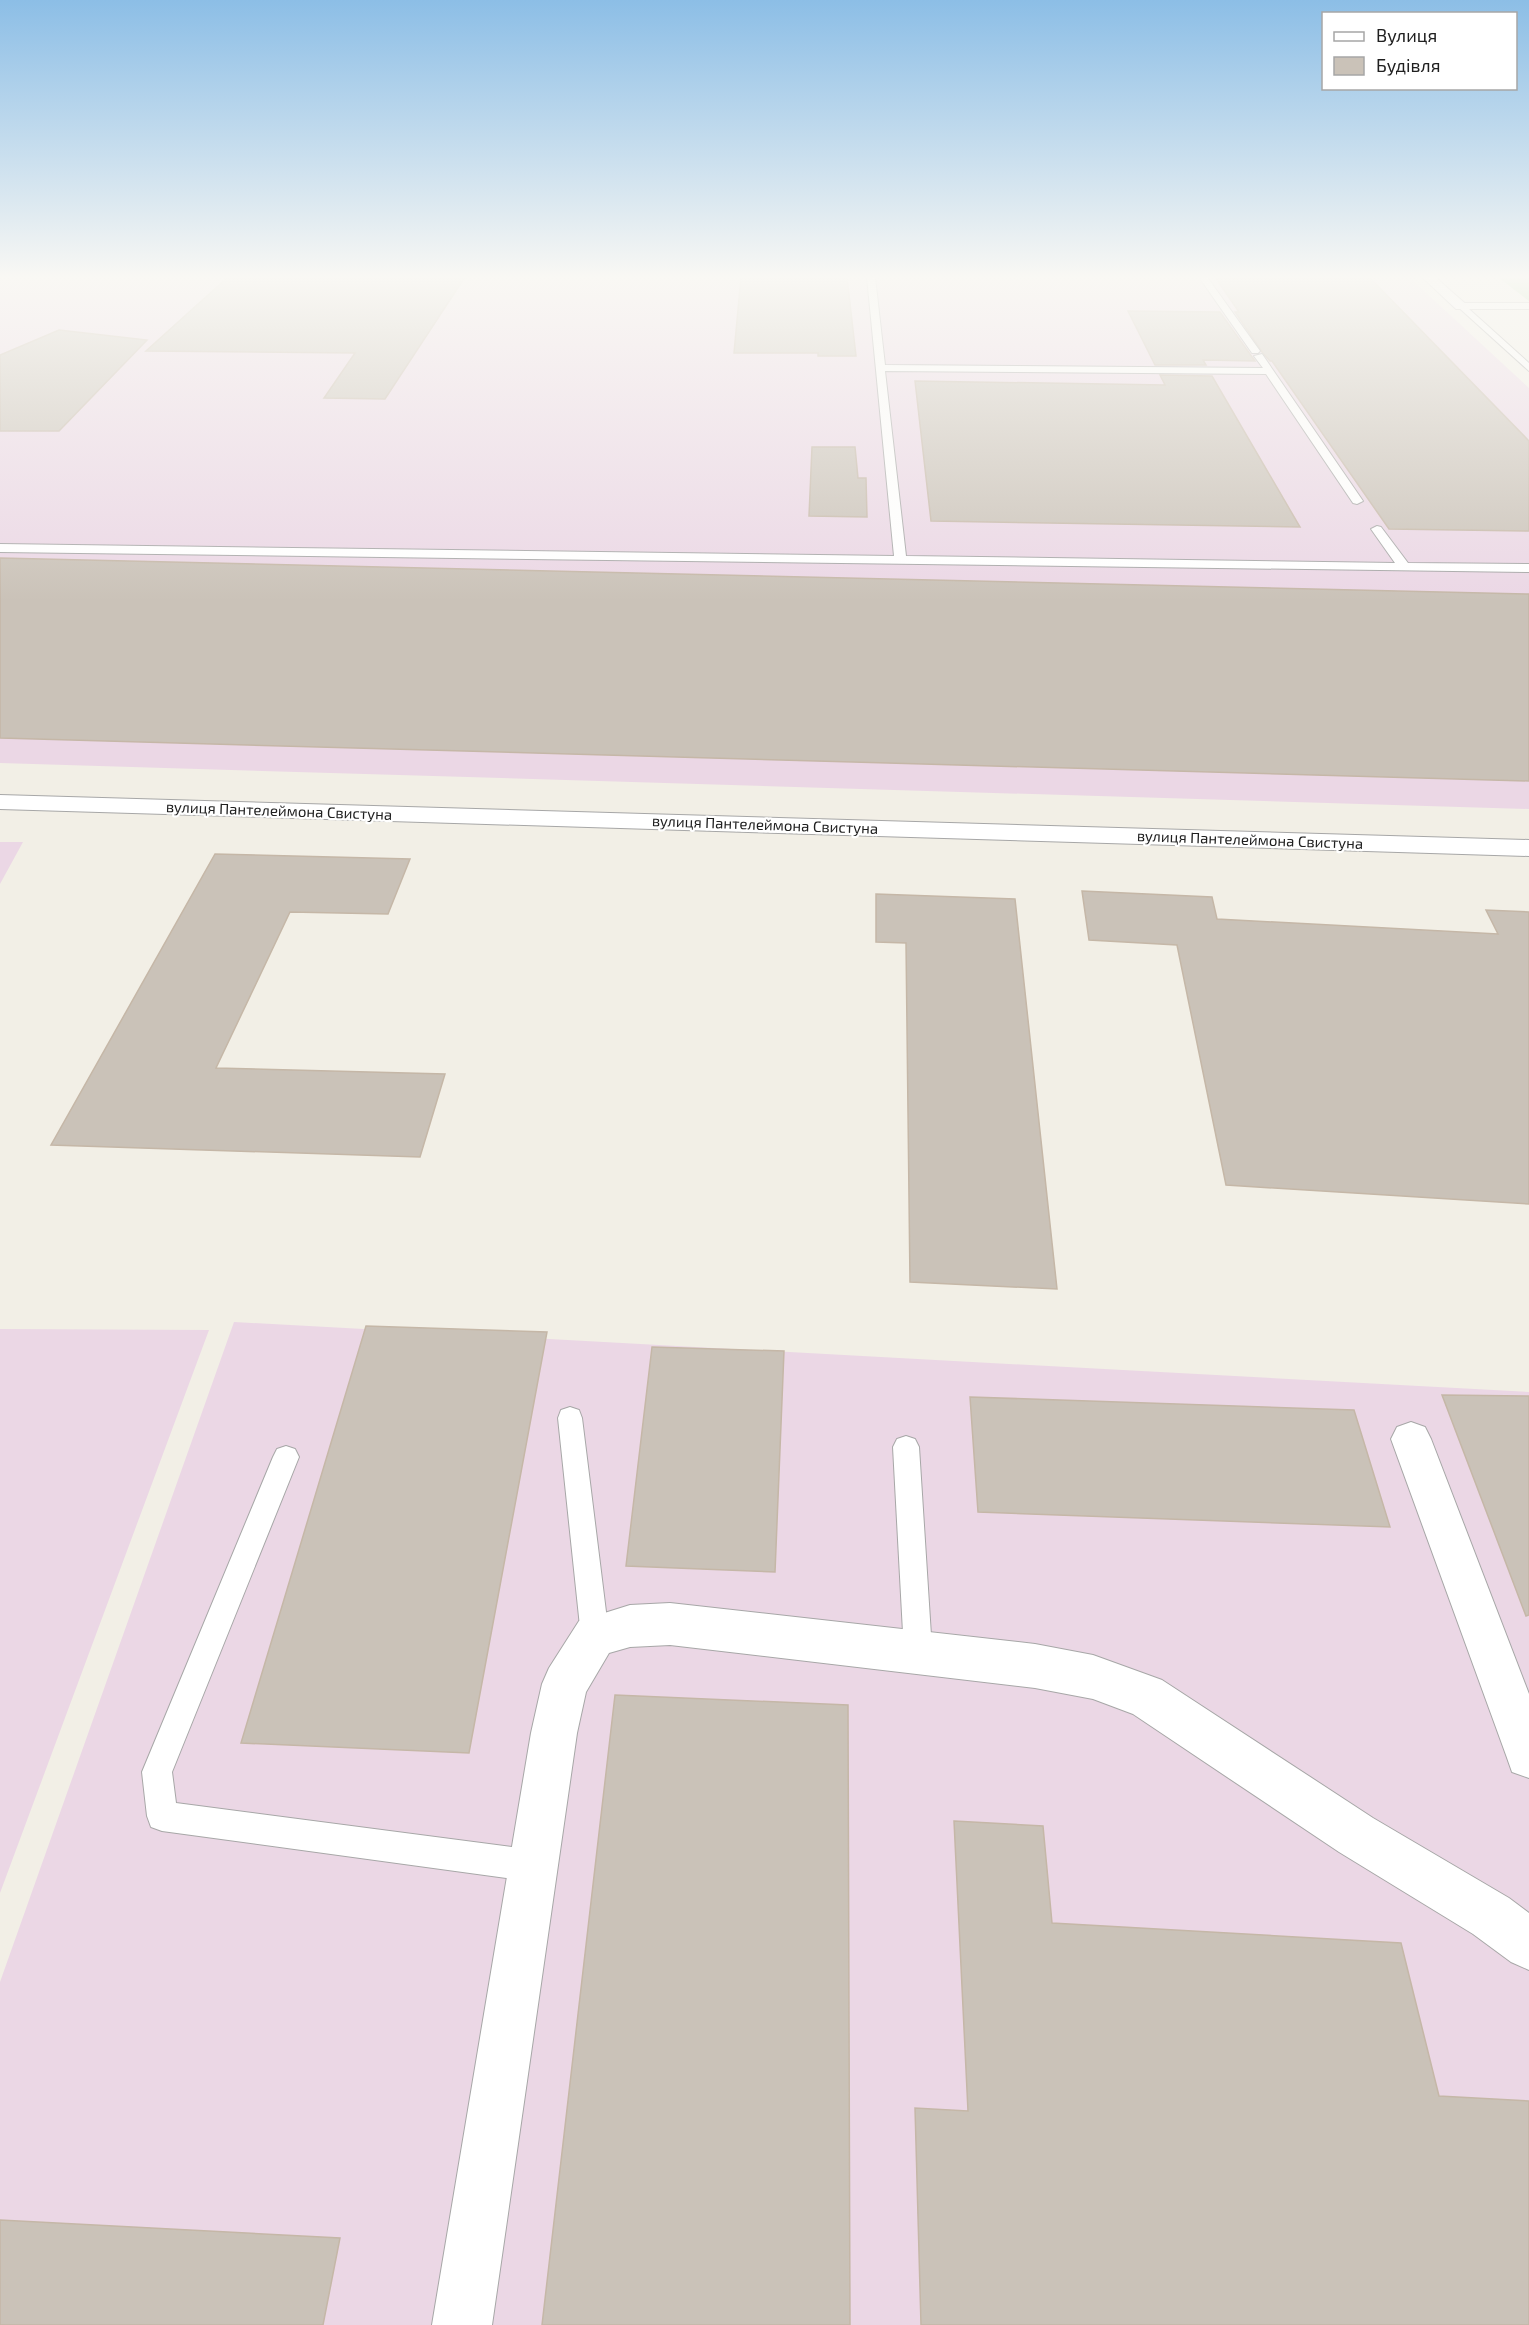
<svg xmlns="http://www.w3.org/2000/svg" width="1529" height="2325" font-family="'Exo 2',sans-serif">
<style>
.industrial{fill:#ebd7e5}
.forest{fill:#a2d597}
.building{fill:#cac2b8;stroke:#c5b7a7;stroke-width:1.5}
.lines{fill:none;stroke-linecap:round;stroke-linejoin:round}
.service-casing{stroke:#a7a7a7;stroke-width:2}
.minor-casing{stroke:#a7a7a7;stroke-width:2}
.service{fill:#fff;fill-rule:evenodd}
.minor{fill:#fff;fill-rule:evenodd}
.labels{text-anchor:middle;stroke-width:4.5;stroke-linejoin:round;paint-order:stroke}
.far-street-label{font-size:15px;fill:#202020;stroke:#fff}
</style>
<rect width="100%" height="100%" fill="#f2efe6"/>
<path class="industrial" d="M0,277H1409L1529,388V809L0,763Z
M0,842H23L0,884Z
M234,1322L1529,1392V2325H0V1982Z
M0,1329L209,1330L0,1893Z"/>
<path class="forest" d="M1498,277H1529V301Z"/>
<path class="building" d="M228,277H465L385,399L324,398L355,353L146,351Z
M741,277H847L856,356H818V353H734Z
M1215,277H1369L1529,441V531L1389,529L1272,361H1270L1262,352L1235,312H1239Z
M1128,311L1220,312L1255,361L1203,360L1206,365H1155Z
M59,330L147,340L59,431H0V355Z
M1160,375L1212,376L1300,527L931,521L915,381L1165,385Z
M812,447H855L858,478H866L867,517L809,516Z
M0,558L1529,594V781L0,738Z
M215,854L410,859L388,914L290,912L216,1068L445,1074L420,1157L51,1145Z
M1082,891L1212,897L1217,919L1498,934L1486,910L1529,912V1204L1226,1185L1177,945L1089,940Z
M876,894L1015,899L1057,1289L910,1282L906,943L876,942Z
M366,1326L547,1332L469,1753L241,1743Z
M652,1347L784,1351L775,1572L626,1566Z
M1442,1395L1529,1396V1615L1526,1616Z
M970,1397L1354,1410L1390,1527L978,1512Z
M615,1695L848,1705L850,2325H542Z
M954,1821L1043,1826L1052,1923L1401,1943L1439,2096L1529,2101V2325H921L915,2108L968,2111Z
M0,2220L340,2238L323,2325H0Z"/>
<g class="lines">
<g class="service-casing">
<path id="service" d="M867,277H875L885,365L1263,368L1254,356L1262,354L1363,501L1357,504L1353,503L1266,374L885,371L906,556L1395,563L1371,529L1377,526L1381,527L1408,563L1529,564V572L0,552V544L894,556Z
M1199,277H1207L1260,351L1258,353H1252Z
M1529,303V309H1469L1529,363V371L1457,306L1461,303Z
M570,1407L579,1410L582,1418L609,1636L605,1646L595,1650L585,1646L581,1636L558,1418L561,1410Z
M906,1436L915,1439L919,1447L932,1651L928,1661L918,1665L908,1661L904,1651L893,1447L897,1439Z
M286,1446L295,1449L299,1457L172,1772L176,1803L535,1850L546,1855L551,1866L546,1877L535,1882L162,1831L151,1827L147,1816L142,1772L273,1457L277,1449Z"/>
</g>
<g class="minor-casing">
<path id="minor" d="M1422,277H1435L1468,306L1466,309H1456Z
M0,795L1529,840V856L0,809Z
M1411,1422L1425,1427L1431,1439L1529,1694V1778L1512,1772L1506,1755L1391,1439L1397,1427Z
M670,1603L1035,1644L1093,1655L1162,1680L1373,1818L1509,1898L1529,1913V1970L1511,1962L1473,1934L1339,1852L1133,1714L1093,1699L1035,1688L670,1645L630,1647L609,1653L586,1692L577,1733L492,2325H432L531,1733L542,1684L549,1668L579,1621L630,1605Z"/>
</g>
<use href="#service" class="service"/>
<use href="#minor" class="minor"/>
</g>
<linearGradient id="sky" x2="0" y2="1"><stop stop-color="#8cbee6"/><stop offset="0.46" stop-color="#f9f8f4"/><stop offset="1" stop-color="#f9f8f4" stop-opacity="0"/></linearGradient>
<rect width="1529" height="602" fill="url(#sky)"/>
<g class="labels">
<g class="far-street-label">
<text transform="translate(279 811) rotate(2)" y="5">вулиця Пантелеймона Свистуна</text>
<text transform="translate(765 825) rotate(2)" y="5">вулиця Пантелеймона Свистуна</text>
<text transform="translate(1250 840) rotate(2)" y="5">вулиця Пантелеймона Свистуна</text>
</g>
</g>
<rect x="1322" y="12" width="195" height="78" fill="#ffffff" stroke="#a6a6a6" stroke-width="1.5"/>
<rect x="1334" y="32" width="30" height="9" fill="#ffffff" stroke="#a6a6a6" stroke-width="1.5"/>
<text x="1376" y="42" font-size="18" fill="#202020">Вулиця</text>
<rect x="1334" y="57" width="30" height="18" fill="#cac2b8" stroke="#a6a6a6" stroke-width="1.5"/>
<text x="1376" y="72" font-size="18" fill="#202020">Будівля</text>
</svg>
